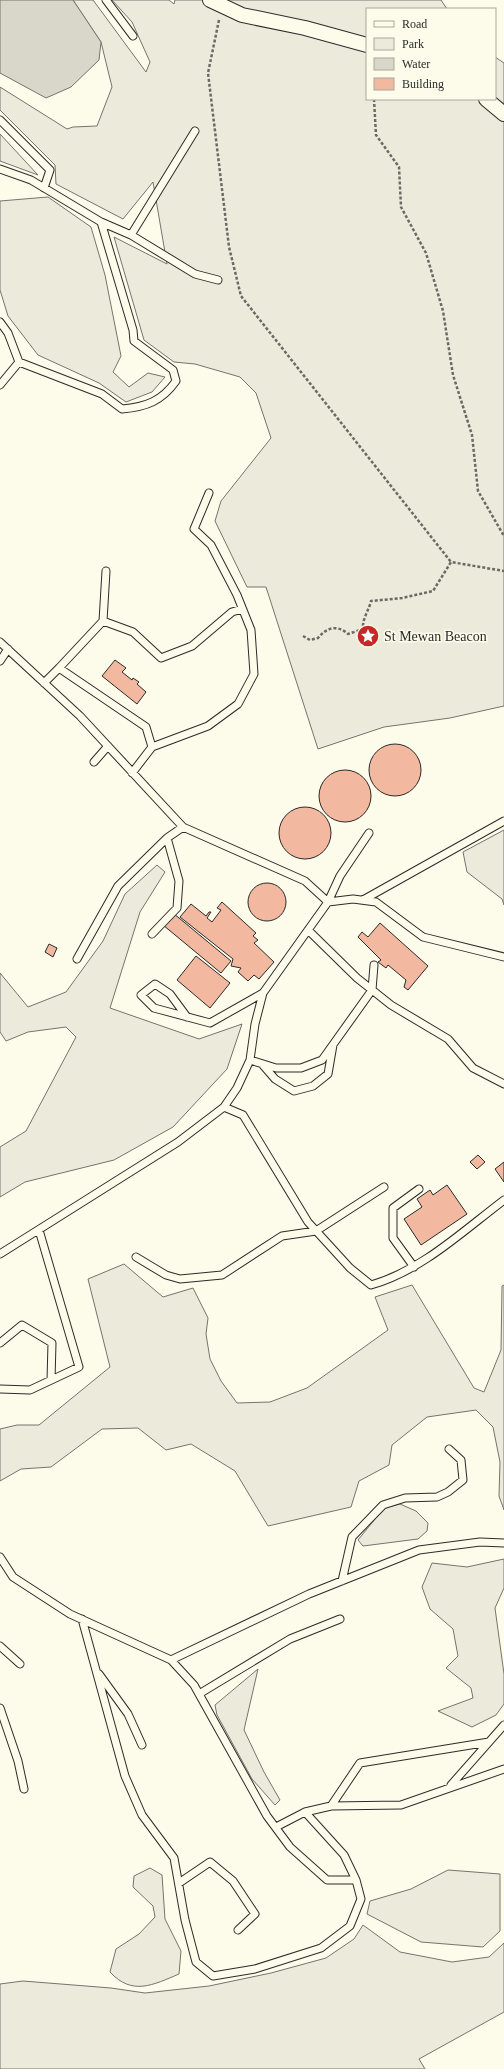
<svg xmlns="http://www.w3.org/2000/svg" width="504" height="2069" font-family="Georgia,serif">
<style>
.green{fill:#ecebdb;stroke:#74746e}
.water{fill:#d8d7c9;stroke:#74746e}
.building{fill:#f2b8a0;stroke:#2b2b2b}
.lines{fill:none;stroke-linecap:round;stroke-linejoin:round}
.lane-casing{stroke:#2b2b2b;stroke-width:9}
.street-casing{stroke:#2b2b2b;stroke-width:16}
.path{stroke:#6a6964;stroke-width:2.5;stroke-dasharray:3 2;stroke-linecap:butt}
.lane{stroke:#fdfbea;stroke-width:7}
.street{stroke:#fdfbea;stroke-width:14}
.labels{text-anchor:middle;stroke-width:3;stroke-linejoin:round;paint-order:stroke}
.poi-label{font-size:14px;fill:#2b2b2b;stroke:#fdfbea;text-anchor:start}
</style>
<rect width="100%" height="100%" fill="#fdfbea"/>
<path class="green" d="M73,0H93L146,72L150,62L132,22L112,0H169L174,4L175,0H441L447,9H367V99H495V57L504,63V706L450,718L384,727L318,749L266,587H247L215,521L221,501L271,438L256,393L240,377L195,364L174,362L144,340L114,237L167,264L153,182L123,219L56,184L55,165L0,110V87L67,129L73,127L97,126L112,87L101,42Z
M0,134L38,175L0,161Z
M48,197L91,227L105,275L121,356L113,372L129,387L148,373L165,377L152,392L126,402L99,383L38,355L8,316L0,290V201Z
M504,830V905L502,899L467,872L463,852Z
M157,865L165,872L140,912L110,1008L199,1039L242,1024L227,1069L173,1127L114,1160L25,1182L0,1197V1147L26,1131L76,1037L66,1027L28,1032L6,1041L0,1032V973L28,1007L66,992L103,941L125,894Z
M124,1264L163,1297L193,1288L208,1318L206,1334L210,1359L221,1381L237,1403L270,1402L307,1388L388,1330L375,1297L412,1285L474,1388L484,1392L501,1350L502,1286L504,1285V1510L499,1496L500,1462L493,1427L476,1410L427,1417L392,1445L389,1465L359,1481L351,1507L268,1526L235,1471L191,1444L166,1450L138,1428L102,1429L51,1467L21,1469L0,1481V1429L17,1425H39L110,1367L88,1279Z
M400,1504L416,1511L428,1523L427,1531L418,1539L363,1546L358,1540L384,1508Z
M504,1559V1588L495,1608L504,1674V1704L496,1715L472,1727L438,1711L473,1698L471,1688L446,1668L458,1656L453,1629L430,1609L422,1587L432,1563L467,1567Z
M258,1669L244,1730L264,1772L280,1800L275,1805L252,1779L217,1715L215,1705Z
M150,1868L162,1875L165,1919L181,1951L179,1974C153,1985 132,1996 110,1972L116,1949L139,1934L155,1917L153,1906L133,1887L134,1876Z
M448,1870L500,1874V1931L483,1947L421,1942L367,1914L370,1901L411,1889Z
M363,1925L400,1952L452,1962L489,1957L504,1943V2012L419,2059L425,2069H0V1984L23,1981L111,1988L145,1993L209,1986L271,1973L326,1958L354,1939Z"/>
<path class="water" d="M0,0H73L101,42L99,60L71,87L46,98L0,73Z"/>
<path class="building" d="M115,660L126,668L122,672L132,680L133,678L139,682L137,684L146,692L137,704L102,676Z
M369 770a26 26 0 1 1 52 0a26 26 0 1 1-52 0Z
M319 796a26 26 0 1 1 52 0a26 26 0 1 1-52 0Z
M279 833a26 26 0 1 1 52 0a26 26 0 1 1-52 0Z
M248 902a19 19 0 1 1 38 0a19 19 0 1 1-38 0Z
M222,902L256,933L253,936L258,940L254,943L274,962L259,979L254,975L248,981L238,972L241,968L231,966L233,959L180,917L191,904L206,916L209,912H211L207,918L212,922L221,910L217,908Z
M173,913L231,961L221,973L163,925Z
M380,923L428,966L408,990L404,987L406,980L388,965L386,968L378,962L381,960L358,937L362,932L368,937Z
M49,944L57,948L53,957L45,952Z
M196,956L230,983L210,1008L177,980Z
M478,1155L485,1162L477,1169L470,1162Z
M504,1162V1182L495,1169Z
M447,1185L467,1214L421,1245L404,1219L422,1207L417,1199L430,1190L433,1195Z"/>
<g class="lines">
<g class="lane-casing">
<path id="lane" d="M106,0L133,36
M0,120L50,170L44,188
M0,169L31,180L101,222L133,330L134,341L173,370L176,381C162,401 146,407 122,409L102,394L19,362
M101,222L131,235L195,274L218,280
M131,235L195,131
M0,322L8,333L19,362L0,385
M103,621L133,632L161,658L192,646L232,612L242,609
M0,642L80,716L183,827L305,881L328,902L340,876L369,833
M0,661L8,649
M59,668L103,621L106,571
M44,683L59,668L146,727L152,747
M94,762L108,746
M132,773L152,747L208,726L238,704L254,674L251,630L237,595L211,545L194,529L209,493
M363,900L504,821
M308,930L357,978L391,1005L448,1039L473,1068L504,1084
M152,934L177,908L179,881L167,838L183,827
M77,959L118,886L167,838
M187,1017L170,994L155,984L141,995L154,1008L210,1023L263,993
M250,1060L276,1068H301L322,1060L372,990L374,965
M262,1064L275,1079L294,1091L313,1086L328,1074L333,1045
M224,1107L243,1115L308,1222L350,1268L371,1285C421,1271 463,1231 504,1200
M0,1254L178,1142L224,1107L237,1088L250,1060L255,1024L263,993L328,902L353,899L376,902L423,937L504,957
M136,1257L166,1275L180,1279L222,1275L282,1236L316,1231L384,1187
M414,1267L393,1238V1208L419,1189
M0,1343L22,1325L52,1343L51,1380
M0,1389L30,1390L79,1367L39,1230
M0,1557L13,1577L70,1614L171,1660L194,1685L267,1816L290,1847L327,1880H356L361,1899L350,1926L321,1948L255,1969L213,1976L196,1962L185,1920L174,1858L142,1815L125,1776L82,1619
M342,1581L352,1537L383,1505L405,1498L437,1497L448,1492L463,1480L461,1460L449,1449
M0,1646L20,1664
M171,1660L309,1594L419,1550L480,1542L504,1543
M99,1674L128,1714L142,1745
M199,1694L290,1639L340,1619
M0,1708L18,1761L24,1789
M451,1785L504,1725
M331,1806L360,1763L489,1742
M305,1812L331,1806L401,1805L504,1769
M276,1827L305,1812L344,1855L356,1880
M179,1883L210,1862L233,1881L255,1914L238,1930"/>
</g>
<g class="street-casing">
<path id="street" d="M210,0L242,15L305,28L367,45
M486,99L504,114"/>
</g>
<path class="path" d="M219,20L208,73L229,247L241,296L451,562
M374,99L376,135L399,167L401,207L426,253L443,311L453,375L472,435L478,491L504,536
M303,636L310,640L318,638C326,628 337,624 348,634L363,629C362,619 369,610 371,601L402,598L433,591L451,562L504,571"/>
<use href="#lane" class="lane"/>
<use href="#street" class="street"/>
</g>
<defs>
<g id="sight-disc" transform="scale(1.15)"><circle r="9.5" fill="#c62828" stroke="#fdfbea"/><path d="M0-6L1.8-2.2L6-1.7L2.9 1.2L3.7 5.4L0 3.3L-3.7 5.4L-2.9 1.2L-6-1.7L-1.8-2.2Z" fill="#fff"/></g>
</defs>
<g fill-rule="evenodd">
<use href="#sight-disc" x="368" y="636"/>
</g>
<g class="labels">
<g class="poi-label">
<text x="384" y="641">St Mewan Beacon</text>
</g>
</g>
<rect x="366" y="8" width="130" height="92" fill="#fdfbea" stroke="#a9a89e"/>
<rect x="374" y="21" width="20" height="6" fill="#fdfbea" stroke="#a9a89e"/>
<text x="402" y="28" font-size="12" fill="#2b2b2b">Road</text>
<rect x="374" y="38" width="20" height="12" fill="#ecebdb" stroke="#a9a89e"/>
<text x="402" y="48" font-size="12" fill="#2b2b2b">Park</text>
<rect x="374" y="58" width="20" height="12" fill="#d8d7c9" stroke="#a9a89e"/>
<text x="402" y="68" font-size="12" fill="#2b2b2b">Water</text>
<rect x="374" y="78" width="20" height="12" fill="#f2b8a0" stroke="#a9a89e"/>
<text x="402" y="88" font-size="12" fill="#2b2b2b">Building</text>
</svg>
